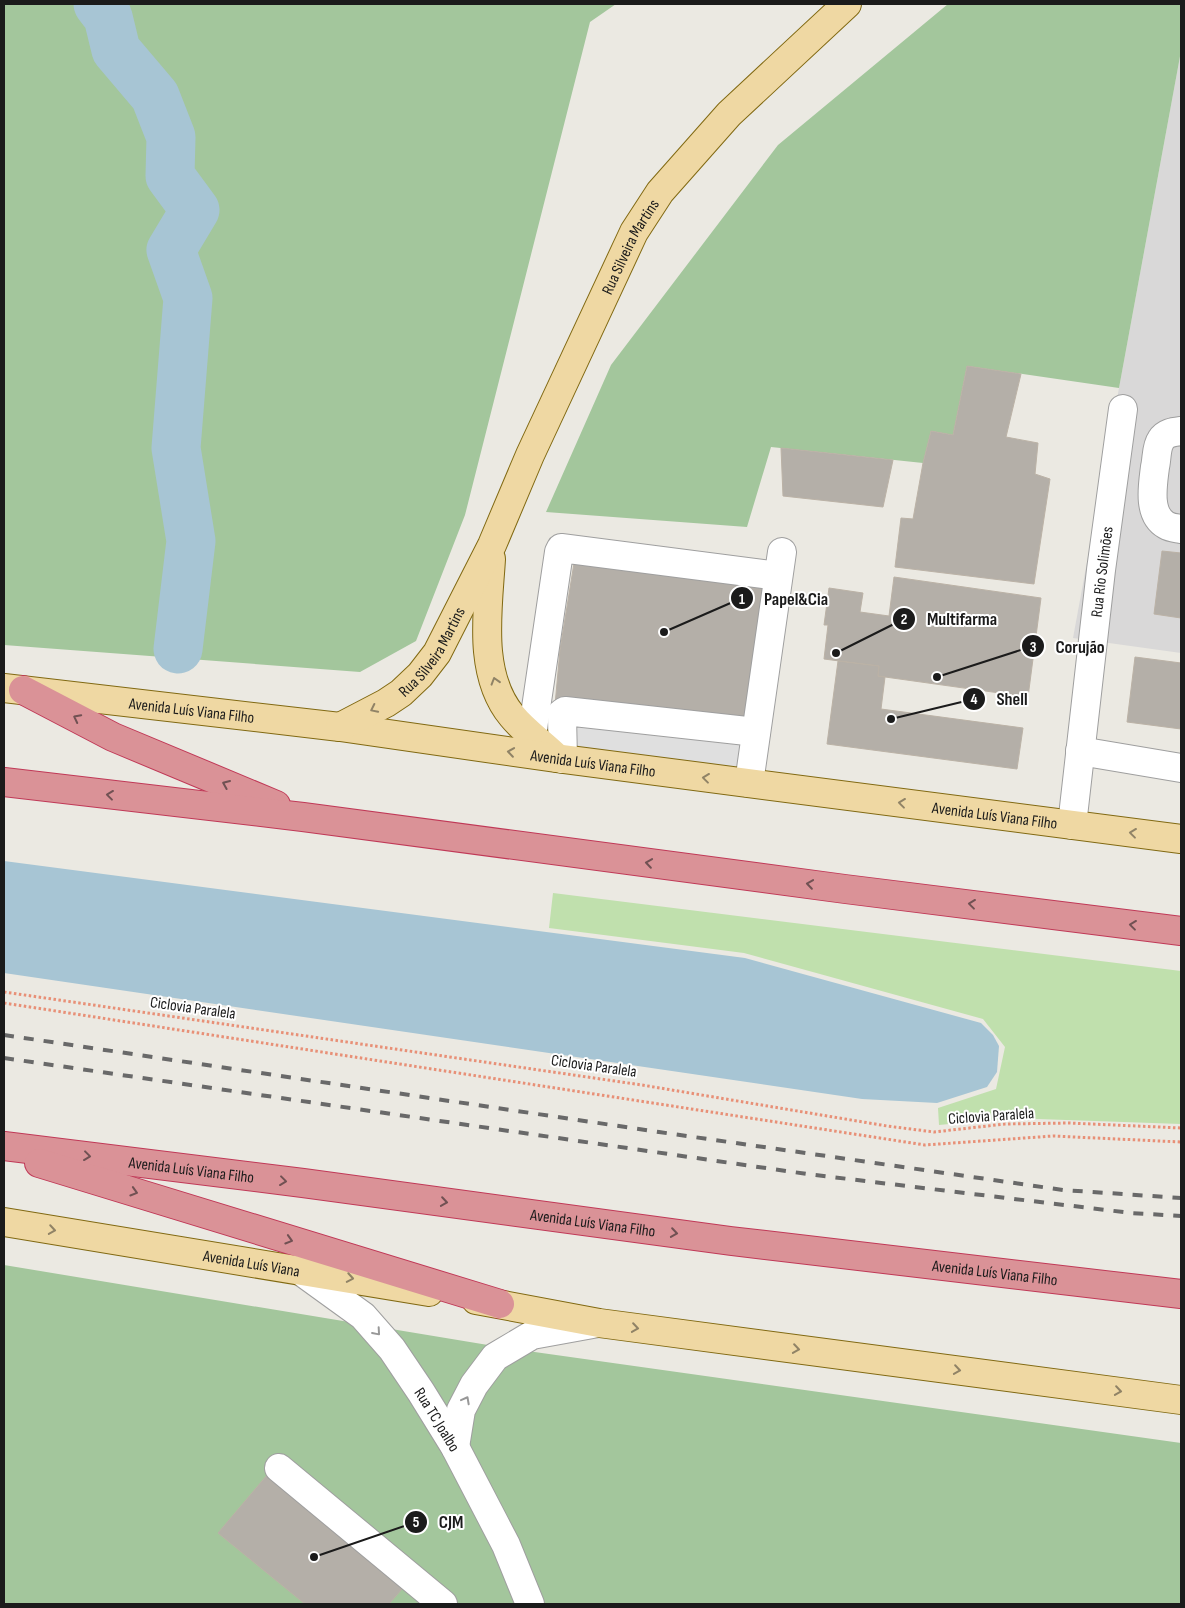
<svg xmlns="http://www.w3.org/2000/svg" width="1185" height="1608" font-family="'Sofia Sans Condensed',sans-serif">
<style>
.residential{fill:#d9d8d8}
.grass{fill:#c0e0ad}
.forest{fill:#a3c69c}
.parking{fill:#dfdfdf}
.water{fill:#a7c5d4}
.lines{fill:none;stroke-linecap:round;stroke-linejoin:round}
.river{stroke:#a7c5d4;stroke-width:49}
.building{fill:#b4afa8;stroke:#bbb2a6}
.minor-casing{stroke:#9f9f9f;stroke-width:30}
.major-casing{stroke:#816912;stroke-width:30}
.highway-casing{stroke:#c03957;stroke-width:30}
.path{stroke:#e89077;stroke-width:3;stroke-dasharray:2.5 2.5;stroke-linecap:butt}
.minor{stroke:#fff;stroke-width:28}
.major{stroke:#efd8a3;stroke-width:28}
.highway{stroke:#da9297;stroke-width:28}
.rail{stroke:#696969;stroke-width:4;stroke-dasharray:10 10;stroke-linecap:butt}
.oneway{stroke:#908366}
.oneway2{stroke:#715153}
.oneway3{stroke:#989898}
.labels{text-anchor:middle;stroke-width:4;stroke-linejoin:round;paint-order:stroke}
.street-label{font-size:16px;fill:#1b1b1b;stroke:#fff}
.leader{fill:none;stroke:#1b1b1b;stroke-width:2}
.callout-dot{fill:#1b1b1b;stroke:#fff;stroke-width:2}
.mark-label{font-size:15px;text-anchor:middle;font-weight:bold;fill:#fff}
.callout-label{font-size:18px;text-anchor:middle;font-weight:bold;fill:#1b1b1b;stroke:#fff;stroke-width:4;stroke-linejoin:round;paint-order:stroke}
</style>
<rect width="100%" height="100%" fill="#ebe9e2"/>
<path class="residential" d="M1181,51V653L1073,638Z"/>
<path class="grass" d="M553,893L1181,971V1124L1011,1118L939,1125L938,1108L996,1089L1005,1047L983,1019L744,953L549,928Z"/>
<path class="forest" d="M4,4H616L590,22L465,515L416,641L360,672L4,645Z
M948,4H1181V51L1119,388L967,366L953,435L931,431L923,463L771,447L747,527L546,512L611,365L778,145Z
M4,1265L500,1347L1181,1443V1604H4Z"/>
<path class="parking" d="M564,714L752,734L746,771L568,746Z"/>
<path class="water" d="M4,861L745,958L981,1023L993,1035L999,1046L997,1072L987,1087L937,1103L862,1099L4,973Z"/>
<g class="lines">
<path class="river" d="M98,4L108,17L116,50L155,96L171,137L170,176L195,210L171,250L188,298L176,448L191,541L178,649"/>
</g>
<path class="building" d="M967,366L1021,374L1006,437L1038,443L1035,474L1050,479L1034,584L895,567L901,518L913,519L923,463L931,431L953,435Z
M781,448L893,460L883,507L783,496Z
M1162,551L1181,553V618L1154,614Z
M575,557L771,583L750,727L555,705L560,650Z
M894,577L1041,598L1028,697L878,676L879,666L824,659L828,625H824L829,588L863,593L860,612L889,616Z
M1135,657L1181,663V729L1127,722Z
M838,661L879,666L878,676L885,677L881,709L1023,728L1017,769L827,744Z
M273,1468L409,1581L389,1604H305L218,1533Z"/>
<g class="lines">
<g class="minor-casing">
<g id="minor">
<path d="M1181,431C1173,432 1165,433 1161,440C1156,447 1157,459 1155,467C1153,484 1147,514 1166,525C1171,528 1176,528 1181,529"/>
<path d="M532,735L559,552L561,548L778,576"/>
<path d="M1080,751L1181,768"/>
<path d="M563,759L562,716V713L565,711L756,732"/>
<path d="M749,783L782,552"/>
<path id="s1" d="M1072,825L1101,570L1123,409"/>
<path id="s2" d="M298,1269L363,1316L392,1349L421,1392L455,1447L506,1545L530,1604"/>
<path d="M455,1447L461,1410L474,1385L495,1357L532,1335L598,1323"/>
<path d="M279,1468L443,1604"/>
</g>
</g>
<g class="major-casing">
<g id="major">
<path d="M491,559C488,609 477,674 512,716C525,732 543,744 557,758"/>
<path id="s3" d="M4,688L340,727L563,759L1181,839"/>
<path id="s4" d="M340,727L386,703L401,693L420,675L437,653L492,545L530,455L634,232L660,192L729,114L847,4"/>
<path id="s5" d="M4,1222L429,1292"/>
<path d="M476,1300L599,1323L1181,1400"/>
</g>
</g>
<g class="highway-casing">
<g id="highway">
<path d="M23,690L113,737L276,805"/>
<path d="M4,782L303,817L845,889L1181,931"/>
<path id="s6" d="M4,1146L303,1183L731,1241L1181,1294"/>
<path d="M39,1163L500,1304"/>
</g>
</g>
<path class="path" d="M4,992L642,1085L887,1126L934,1132L1005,1124L1069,1123L1181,1128
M4,1003L925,1145L1053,1136L1181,1142"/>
<use href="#minor" class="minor"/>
<use href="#major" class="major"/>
<use href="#highway" class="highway"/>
<path class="rail" d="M4,1035L659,1132L1063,1190L1181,1198
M4,1058L807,1174L1131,1213L1181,1216"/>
</g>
<defs><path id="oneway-chevron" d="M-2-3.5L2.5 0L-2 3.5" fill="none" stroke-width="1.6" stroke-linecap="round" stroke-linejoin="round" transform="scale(1.25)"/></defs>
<g class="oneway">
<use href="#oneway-chevron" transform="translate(495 681) rotate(-107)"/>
<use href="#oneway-chevron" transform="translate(374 709) rotate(154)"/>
<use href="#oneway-chevron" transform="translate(511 752) rotate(-172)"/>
<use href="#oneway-chevron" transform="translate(706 778) rotate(-173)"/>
<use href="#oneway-chevron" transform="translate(902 803) rotate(-173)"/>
<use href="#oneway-chevron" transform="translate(1133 833) rotate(-173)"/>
<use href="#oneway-chevron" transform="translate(52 1230) rotate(9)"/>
<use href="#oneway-chevron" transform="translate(350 1278) rotate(10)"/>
<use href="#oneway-chevron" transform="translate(635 1328) rotate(8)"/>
<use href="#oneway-chevron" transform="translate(796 1349) rotate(8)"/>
<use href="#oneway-chevron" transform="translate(957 1370) rotate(8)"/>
<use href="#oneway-chevron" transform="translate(1118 1391) rotate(8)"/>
</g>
<g class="oneway2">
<use href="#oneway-chevron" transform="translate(77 718) rotate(-153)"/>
<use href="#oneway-chevron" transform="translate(226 784) rotate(-157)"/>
<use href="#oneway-chevron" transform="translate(110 795) rotate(-173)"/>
<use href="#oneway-chevron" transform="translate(649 863) rotate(-172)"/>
<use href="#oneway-chevron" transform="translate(810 884) rotate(-172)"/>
<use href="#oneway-chevron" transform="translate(972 904) rotate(-173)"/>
<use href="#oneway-chevron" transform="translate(1133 925) rotate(-173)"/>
<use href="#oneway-chevron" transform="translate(87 1156) rotate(7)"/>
<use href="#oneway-chevron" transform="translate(283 1181) rotate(7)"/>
<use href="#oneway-chevron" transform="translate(134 1192) rotate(17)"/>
<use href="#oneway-chevron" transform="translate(444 1202) rotate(8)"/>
<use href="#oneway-chevron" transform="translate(674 1233) rotate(8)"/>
<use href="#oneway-chevron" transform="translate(289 1240) rotate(17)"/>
</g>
<g class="oneway3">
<use href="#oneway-chevron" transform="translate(377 1332) rotate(49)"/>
<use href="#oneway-chevron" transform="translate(466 1400) rotate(-62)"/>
</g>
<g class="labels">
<g class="street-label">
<text dy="6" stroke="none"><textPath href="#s4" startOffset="574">Rua Silveira Martins</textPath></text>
<text dy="6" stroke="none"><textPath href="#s1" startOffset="255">Rua Rio Solimões</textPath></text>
<text dy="6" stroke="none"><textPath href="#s4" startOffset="122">Rua Silveira Martins</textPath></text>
<text dy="6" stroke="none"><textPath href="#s3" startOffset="189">Avenida Luís Viana Filho</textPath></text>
<text dy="6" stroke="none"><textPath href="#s3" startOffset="594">Avenida Luís Viana Filho</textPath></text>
<text dy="6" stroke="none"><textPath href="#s3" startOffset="999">Avenida Luís Viana Filho</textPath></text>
<text transform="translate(193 1007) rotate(8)" y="6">Ciclovia Paralela</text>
<text transform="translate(594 1065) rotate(8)" y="6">Ciclovia Paralela</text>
<text transform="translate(991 1115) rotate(-4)" y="6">Ciclovia Paralela</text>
<text dy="6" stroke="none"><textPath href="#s6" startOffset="189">Avenida Luís Viana Filho</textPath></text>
<text dy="6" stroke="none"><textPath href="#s6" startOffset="594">Avenida Luís Viana Filho</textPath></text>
<text dy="6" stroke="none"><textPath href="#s5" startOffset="251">Avenida Luís Viana</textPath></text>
<text dy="6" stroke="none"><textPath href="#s6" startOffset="999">Avenida Luís Viana Filho</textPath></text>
<text dy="6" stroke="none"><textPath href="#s2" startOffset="208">Rua TC Joalbo</textPath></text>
</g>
</g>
<path class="leader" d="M664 632L742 598M836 653L904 619M937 677L1033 646M891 719L974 699M314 1557L416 1522"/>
<g class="callout-dot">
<circle cx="664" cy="632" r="5"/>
<circle cx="836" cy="653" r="5"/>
<circle cx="937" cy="677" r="5"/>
<circle cx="891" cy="719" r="5"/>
<circle cx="314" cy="1557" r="5"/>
<circle cx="742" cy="598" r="12"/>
<circle cx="904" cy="619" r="12"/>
<circle cx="1033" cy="646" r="12"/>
<circle cx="974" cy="699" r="12"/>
<circle cx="416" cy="1522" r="12"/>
</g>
<g class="mark-label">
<text x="742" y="604">1</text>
<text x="904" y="624">2</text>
<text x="1033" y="652">3</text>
<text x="974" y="704">4</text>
<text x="416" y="1527">5</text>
</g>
<g class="callout-label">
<text x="796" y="605">Papel&amp;Cia</text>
<text x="962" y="625">Multifarma</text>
<text x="1080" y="653">Corujão</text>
<text x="1012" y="705">Shell</text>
<text x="451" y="1528">CJM</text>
</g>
<rect width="1185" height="1608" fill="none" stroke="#1b1b1b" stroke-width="10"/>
</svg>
